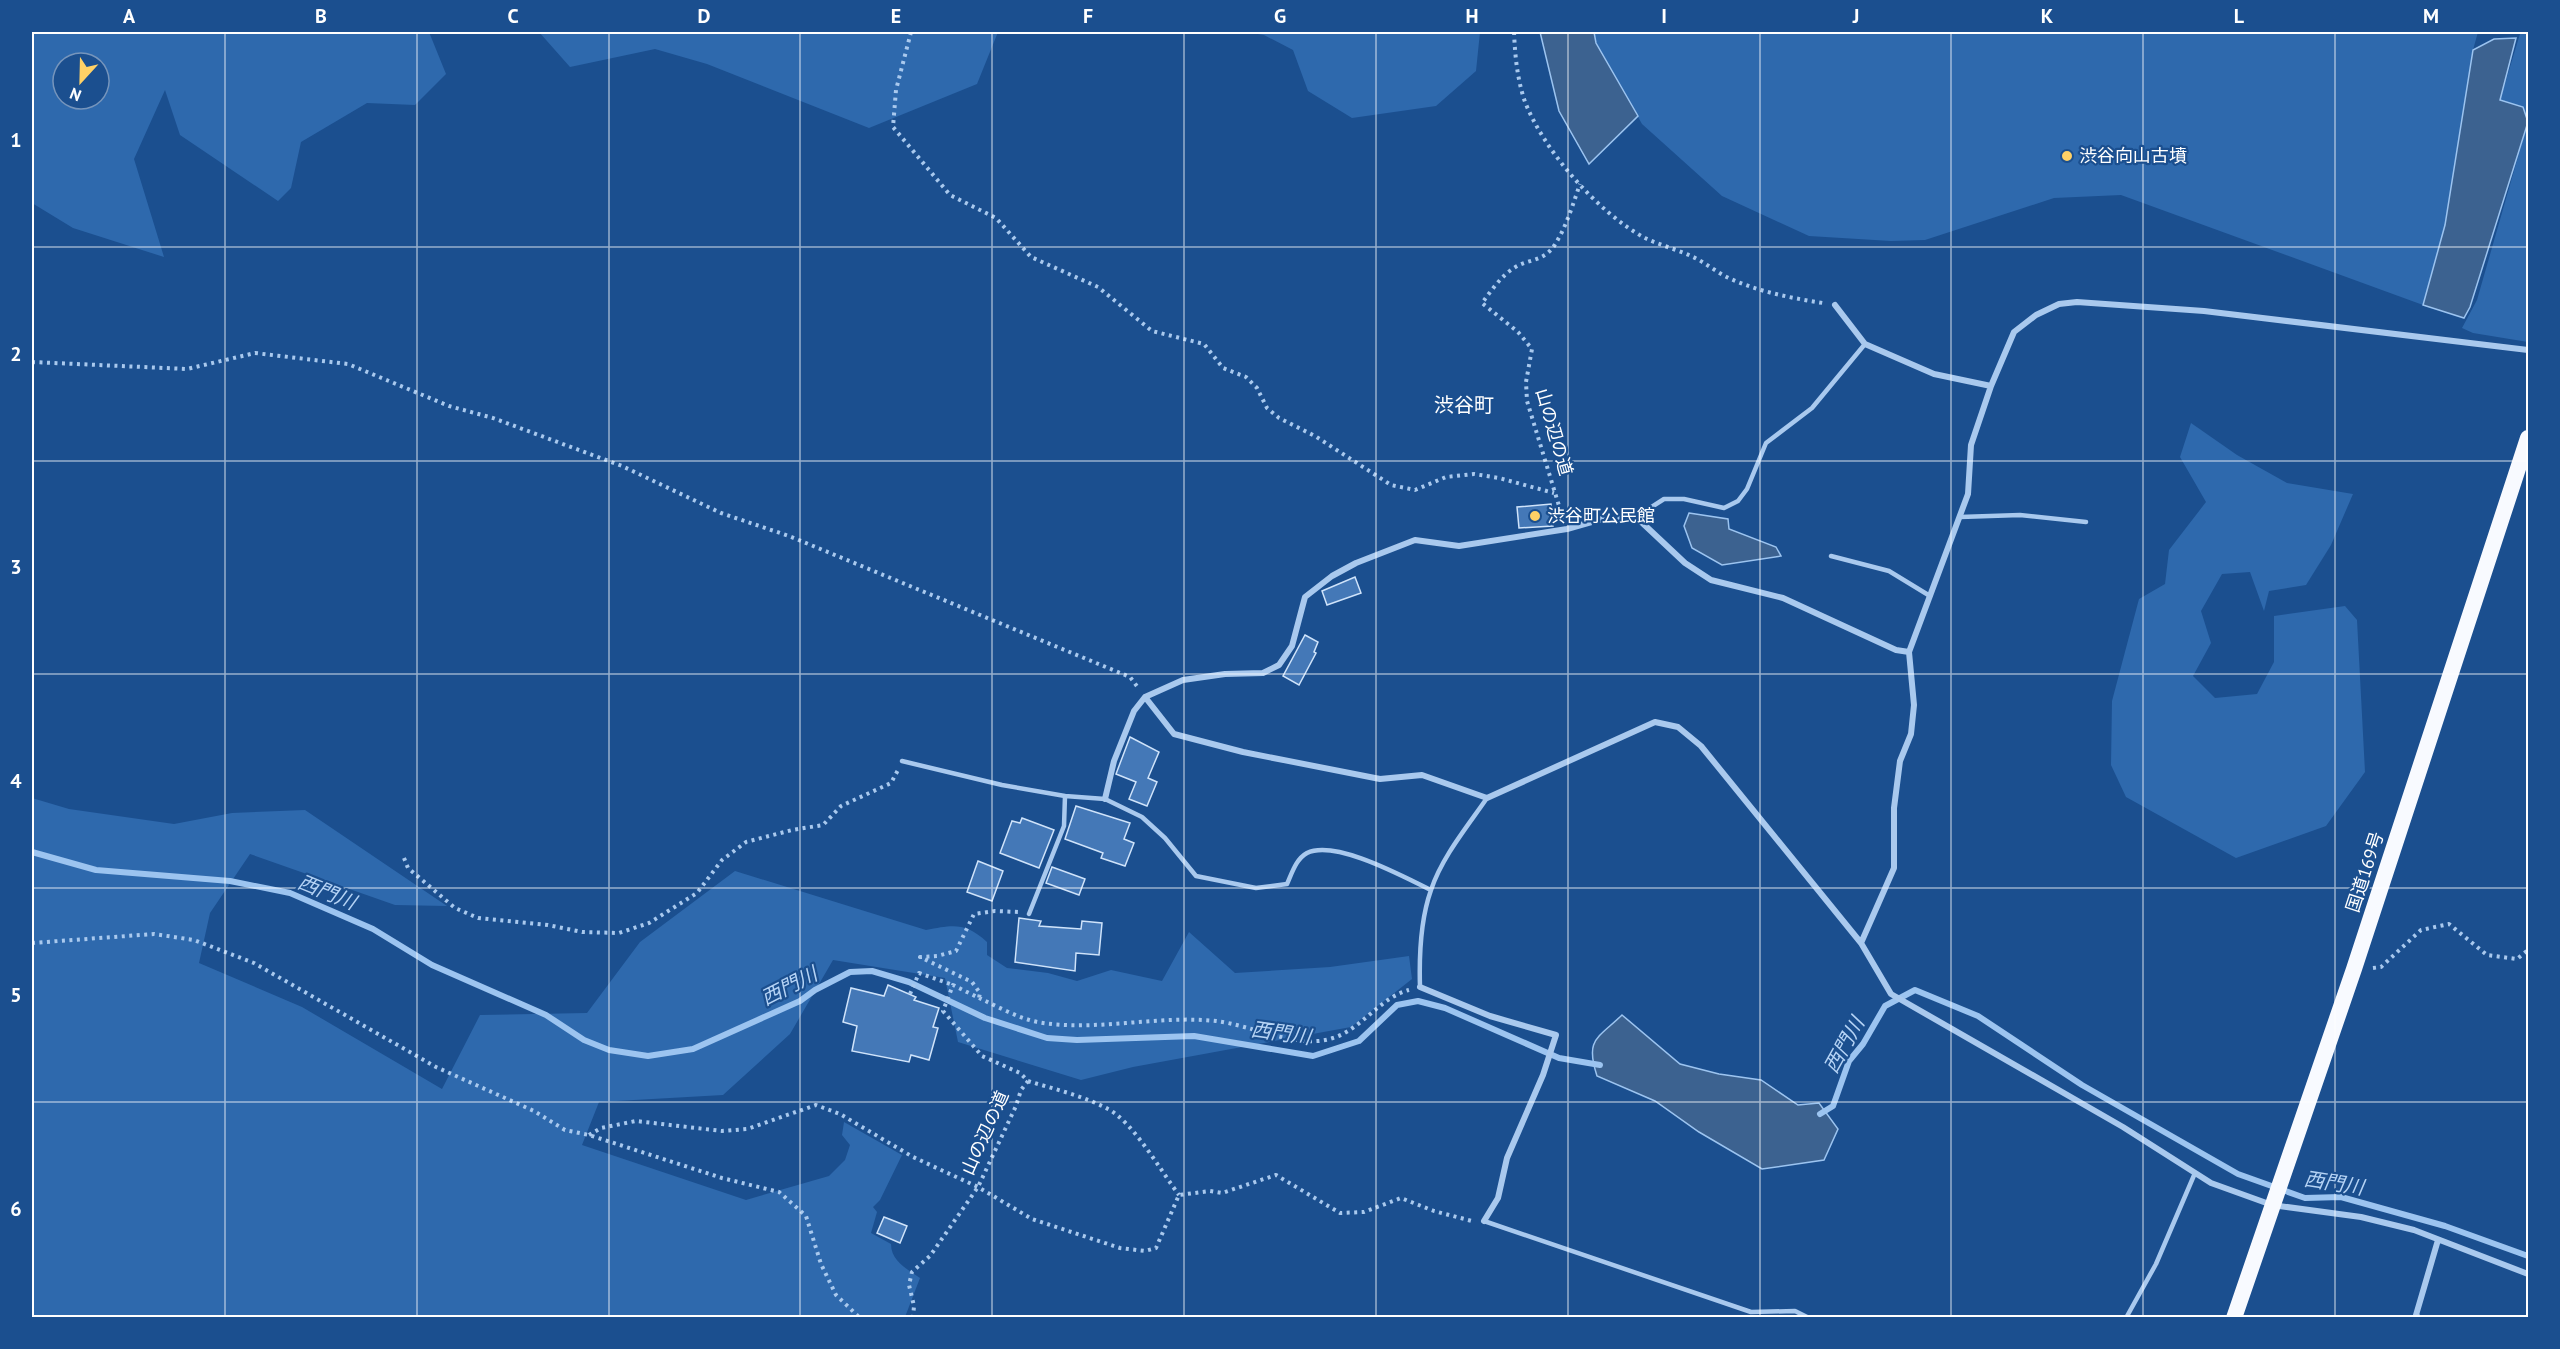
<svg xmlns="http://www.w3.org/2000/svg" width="2560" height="1349" font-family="'PT Sans','Noto Sans JP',sans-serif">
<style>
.green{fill:#2e69ad;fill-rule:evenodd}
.water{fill:#3c6290;stroke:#9cc4f0;stroke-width:1.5}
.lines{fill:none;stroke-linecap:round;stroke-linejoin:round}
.stream{stroke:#9cc4f0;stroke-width:6}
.building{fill:#4478b7;stroke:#cfe3fa;stroke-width:1.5}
.path{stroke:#a9c9ee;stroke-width:4;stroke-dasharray:3 4.5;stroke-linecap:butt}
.service{stroke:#a9c9ee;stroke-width:4.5}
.minor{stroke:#a9c9ee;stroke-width:6}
.trunk{stroke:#f8faff;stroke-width:16}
.grid{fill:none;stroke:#fff;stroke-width:1.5;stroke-opacity:0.55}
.poi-dot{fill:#ffd166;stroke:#1b4f8f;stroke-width:2}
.labels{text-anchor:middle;stroke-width:4.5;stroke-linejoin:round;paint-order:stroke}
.poi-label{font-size:18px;fill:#fff;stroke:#1b4f8f;text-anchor:start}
.street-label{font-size:18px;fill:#fff;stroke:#1b4f8f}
.neighbourhood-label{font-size:20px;fill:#fff;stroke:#1b4f8f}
.water-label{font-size:20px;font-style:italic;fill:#b5d3f5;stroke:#1b4f8f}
.neatline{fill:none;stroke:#fff;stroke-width:2}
.grid-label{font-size:20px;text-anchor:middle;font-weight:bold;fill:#fff}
</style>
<rect width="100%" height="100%" fill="#1b4f8f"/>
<path class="green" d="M32,32H429L446,74L415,105L367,103L301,142L291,188L278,201L180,135L165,90L134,159L164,257L73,228L32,203ZM63,63H99V99H63Z
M539,32H998L977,84L869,128L707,64L655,49L570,67Z
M1245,32H1480L1476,71L1436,106L1352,118L1308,91L1293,50L1264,35Z
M1594,32H2478L2473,50L2445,225L2423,305L2121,195L2054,198L1925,240L1891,241L1809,236L1722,196L1642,124L1596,43Z
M2495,32H2528V342L2473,333L2462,328L2477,300L2528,122L2523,107L2500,100L2520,34H2495Z
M2191,423L2237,455L2287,483L2353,494L2331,545L2306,585L2269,591L2264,611L2250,572L2222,574L2201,611L2211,643L2193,676L2215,698L2257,694L2274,662V616L2345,606L2357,620L2365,772L2326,826L2236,858L2126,797L2111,765L2112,701L2139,599L2165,584L2169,550L2206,502L2180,457Z
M32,798L69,809L174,824L232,813L305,810L447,906L395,905L250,854L210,913L199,963L302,1007L442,1089L480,1015L587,1013L640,942L735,871L926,930C953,925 965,922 987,942V955L1007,968L1048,973L1077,981L1111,970L1162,981L1189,932L1235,973L1330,967L1409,956L1412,979L1351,1027L1133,1067L1081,1080L958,1042L945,978L833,960L790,1034L723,1095L599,1102L582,1145L746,1200L829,1176L845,1160L850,1145L842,1135L844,1122L902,1155L880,1200L873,1207L877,1212L871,1233L891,1244C891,1261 907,1269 920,1278L905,1317H32Z"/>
<path class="water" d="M1540,32H1594L1596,43L1638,116L1589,164L1559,111Z
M2516,38L2500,100L2523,107L2528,122L2470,307L2464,318L2423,305L2445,225L2473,50L2494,39Z
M1689,513L1728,519L1729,529L1776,547L1781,556L1722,565L1692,548L1684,526Z
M1622,1015L1680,1064L1719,1074L1761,1080L1798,1105L1819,1103L1838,1129L1824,1160L1762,1169L1699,1132L1655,1101L1597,1076C1585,1039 1597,1039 1622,1015Z"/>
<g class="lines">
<path class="stream" d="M32,852L96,870L230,881L290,893L373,929L432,965L546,1015L584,1040L609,1050L648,1056L693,1049L800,1001L815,990L850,972L872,971L909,982L985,1018L1047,1038L1077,1040L1194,1036L1313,1056L1359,1041L1397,1005L1418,1001L1445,1008L1559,1058L1600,1065
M1820,1114L1833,1106L1849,1061L1863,1044L1885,1006L1915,990L1978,1016L2082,1085L2238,1174L2305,1198L2341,1197L2445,1226L2528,1256"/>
</g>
<path class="building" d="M1551,504L1553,526L1519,528L1517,507Z
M1355,577L1361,593L1327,605L1322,591Z
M1305,635L1318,642L1314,652L1316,653L1299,685L1283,676Z
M1130,737L1159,752L1148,778L1157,782L1147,806L1129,799L1136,782L1116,774Z
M1076,806L1130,823L1124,839L1134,843L1125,866L1101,858L1103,853L1065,839Z
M1022,818L1054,830L1039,868L1000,853L1012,821L1020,823Z
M978,861L1003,871L992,901L967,892Z
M1052,867L1085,879L1079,895L1046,883Z
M1019,918L1041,921L1039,926L1081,929L1082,921L1102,923L1099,955L1076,953L1075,971L1015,962Z
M888,985L916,997L914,1000L939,1008L933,1027L938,1028L929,1060L911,1055L909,1062L852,1051L857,1026L843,1022L851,988L884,996Z
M884,1217L907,1226L900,1243L877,1233Z"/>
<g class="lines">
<path class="path" d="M911,32L896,90L893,127L950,195L996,218L1031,257L1098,287L1152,331L1204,344L1223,368L1246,377L1257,388L1267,408L1279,418L1315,436L1391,485L1415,490L1446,477L1474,474L1499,478L1554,493
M1514,32C1515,55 1517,77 1524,99C1542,149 1598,213 1645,238C1659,245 1676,249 1691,256C1705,262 1717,273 1731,279C1760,292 1791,298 1823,303
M32,362L187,369L255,353L348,364L449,406L493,418L622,466L721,513L789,536L1130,677L1139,689
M1563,519L1527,401L1526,382L1532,349L1518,332L1482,303C1491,291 1501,276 1514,268C1527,259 1543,262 1554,246C1566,228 1573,204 1580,184
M404,858L408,868L455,908L478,918L548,925L582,932L619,933L649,923L697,893L722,860L746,842L792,830L823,825L841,806L891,783L898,770
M32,943L154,934L194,940L254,963L436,1067L534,1111L565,1130L589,1135L722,1178L779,1192L806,1216L821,1264L836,1295L860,1318
M2373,968L2381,967L2421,930L2449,924L2487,955L2517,959L2528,950
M910,994L919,973L953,985
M979,998C999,1007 1021,1020 1043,1023C1100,1031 1159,1015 1216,1021C1251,1025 1299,1050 1333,1038C1362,1029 1379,998 1409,990
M1028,1081C1054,1089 1084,1096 1108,1109C1133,1122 1161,1171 1179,1195
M589,1135L601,1128L636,1121L722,1131L747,1129L816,1105L840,1114L913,1157L978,1187L1032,1219L1120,1248L1145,1251L1156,1248L1179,1195L1210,1191L1222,1193L1276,1175L1340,1213L1364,1212L1401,1198L1434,1211L1472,1221
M913,1318L914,1306L909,1285L912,1272L930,1256L978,1187L1016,1106L1021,1090L1028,1081L1020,1073L982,1056L943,1011L953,985L979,998L980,993L972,982L920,957L937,956L956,951L974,914L995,911L1019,912"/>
<path class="service" d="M1636,517L1664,499H1684L1724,508L1738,501L1747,489L1766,443L1812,408L1865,344
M1960,517L2020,515L2086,522
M1831,556L1889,571L1930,596
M902,761L1002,785L1065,796
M1029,914L1064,826L1065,796L1105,799L1142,817L1165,838L1196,876L1256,888L1287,884C1292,873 1296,859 1307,853C1335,839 1404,877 1431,890
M1420,987C1419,955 1420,921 1431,890C1442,857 1467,827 1487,798
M1484,1221L1751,1312L1795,1311L1809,1318
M2126,1318L2156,1264L2195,1173"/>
<path class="minor" d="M1835,305L1865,344L1934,374L1991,386
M1145,697L1174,734L1243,752L1380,779L1422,775L1487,798L1655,722L1678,727L1701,746L1861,943L1891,994L2123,1127L2211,1183L2272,1205L2361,1217L2414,1230L2528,1274
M1105,799L1114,761L1134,711L1145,697L1183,680L1225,674L1263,673L1279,665L1292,646L1305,597L1332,576L1356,563L1415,540L1459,546L1567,529L1602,519L1636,517L1685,563L1711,580L1783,598L1896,650L1909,652
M1861,943L1894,868V808L1900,761L1911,734L1914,705L1909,652L1968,494L1971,445L1991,386L2014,332L2036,315L2059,304L2077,302L2204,311L2528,350
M1420,987L1490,1016L1556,1035L1543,1075L1507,1158L1498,1198L1484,1221
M2419,1318L2416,1315L2438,1240"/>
<path class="trunk" d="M2234,1318L2354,969L2528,438"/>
</g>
<path class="grid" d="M225,32V1318M417,32V1318M609,32V1318M800,32V1318M992,32V1318M1184,32V1318M1376,32V1318M1568,32V1318M1760,32V1318M1951,32V1318M2143,32V1318M2335,32V1318M32,247H2528M32,461H2528M32,674H2528M32,888H2528M32,1102H2528"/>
<g class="poi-dot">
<circle cx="2067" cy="156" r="6"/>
<circle cx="1535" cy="516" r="6"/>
</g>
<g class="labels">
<g class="poi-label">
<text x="2079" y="162">渋谷向山古墳</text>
<text x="1547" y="522">渋谷町公民館</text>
</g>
<g class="street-label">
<text transform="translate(1554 432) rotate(74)" y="6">山の辺の道</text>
<text transform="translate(2365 872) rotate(-72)" y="6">国道169号</text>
<text transform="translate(985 1133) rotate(-66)" y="6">山の辺の道</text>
</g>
<g class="neighbourhood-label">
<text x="1464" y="412">渋谷町</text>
</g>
<g class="water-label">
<text transform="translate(327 892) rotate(22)" y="7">西門川</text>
<text transform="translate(789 986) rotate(-27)" y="7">西門川</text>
<text transform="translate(1281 1033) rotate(8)" y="7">西門川</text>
<text transform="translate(1844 1045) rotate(-61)" y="7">西門川</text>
<text transform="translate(2334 1183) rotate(9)" y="7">西門川</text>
</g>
</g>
<rect width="2560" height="1349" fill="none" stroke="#1b4f8f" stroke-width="66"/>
<g transform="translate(81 81) rotate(202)"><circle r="28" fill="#1b4f8f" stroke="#7695bc" stroke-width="1.5"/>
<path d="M0-4.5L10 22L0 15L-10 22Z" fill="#ffd166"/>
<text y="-9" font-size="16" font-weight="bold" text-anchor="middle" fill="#ffffff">N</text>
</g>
<rect x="33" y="33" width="2494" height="1283" class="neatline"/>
<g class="grid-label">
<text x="129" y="23">A</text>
<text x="321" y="23">B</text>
<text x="513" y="23">C</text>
<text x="704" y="23">D</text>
<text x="896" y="23">E</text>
<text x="1088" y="23">F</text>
<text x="1280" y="23">G</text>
<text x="1472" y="23">H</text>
<text x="1664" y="23">I</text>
<text x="1856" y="23">J</text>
<text x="2047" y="23">K</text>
<text x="2239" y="23">L</text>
<text x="2431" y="23">M</text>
<text x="16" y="147">1</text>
<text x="16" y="361">2</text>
<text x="16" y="574">3</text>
<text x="16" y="788">4</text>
<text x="16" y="1002">5</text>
<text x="16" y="1216">6</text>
</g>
</svg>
